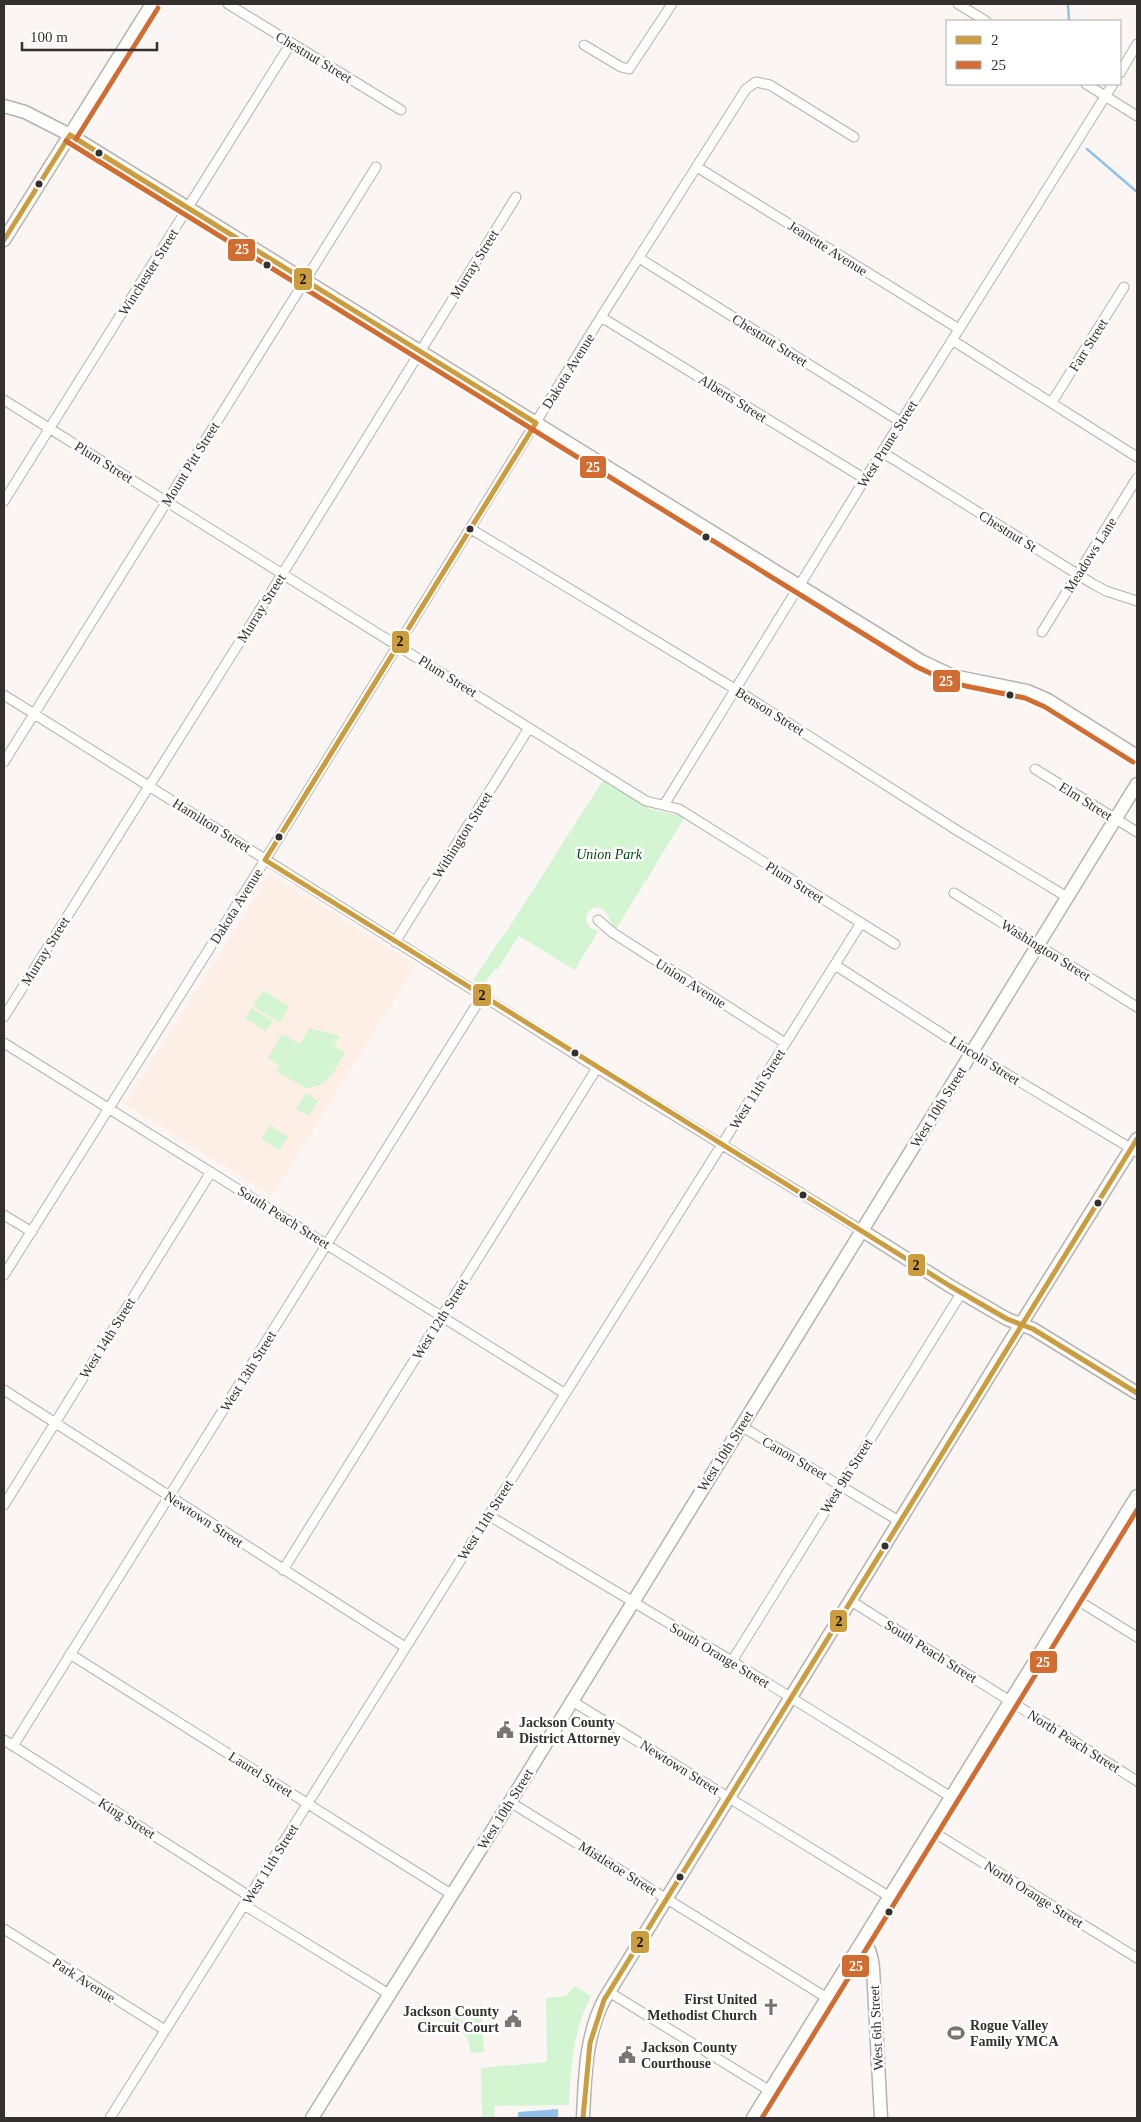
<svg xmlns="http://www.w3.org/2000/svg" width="1141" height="2122" font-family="Georgia,serif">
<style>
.education{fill:#fdeee6}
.green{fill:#d4f5d1}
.water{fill:#90c1e8}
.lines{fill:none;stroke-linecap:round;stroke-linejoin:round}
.stream{stroke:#90c1e8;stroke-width:2.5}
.street-casing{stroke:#b5b2b0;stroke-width:11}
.secondary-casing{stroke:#b5b2b0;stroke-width:15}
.street{stroke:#fefefd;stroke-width:9}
.secondary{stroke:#fefefd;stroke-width:12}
.bus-1-casing{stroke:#fff;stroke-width:9}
.bus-2-casing{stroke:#fff;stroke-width:9}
.bus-1{stroke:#cc9d3f;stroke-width:5}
.bus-2{stroke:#d36c31;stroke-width:5}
.bus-dot{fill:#34302f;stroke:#fff;stroke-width:2}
.labels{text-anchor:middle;stroke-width:5;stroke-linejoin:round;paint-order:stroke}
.street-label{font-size:14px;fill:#34302f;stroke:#fff}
.park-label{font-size:14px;font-style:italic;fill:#004b0e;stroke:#fff}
.poi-label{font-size:14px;font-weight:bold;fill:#34302f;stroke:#fff;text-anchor:start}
.line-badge{stroke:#fff;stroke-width:2}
.badge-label{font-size:14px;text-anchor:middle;font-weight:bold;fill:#fff}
.pale-badge-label{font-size:14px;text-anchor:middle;font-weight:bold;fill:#111}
</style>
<rect width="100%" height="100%" fill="#fbf6f4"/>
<path class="education" d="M270,874L416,965L272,1196L125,1104Z"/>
<path class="green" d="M603,780L650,809L685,817L616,929C607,921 610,908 596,907C581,913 584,928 598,931L575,970L519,936L497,970L495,969L482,986L473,980L500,939L505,934Z
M263,990L289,1007L280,1023L253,1006Z
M252,1008L273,1021L266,1032L245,1018Z
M309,1028L340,1036L334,1046L345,1052C334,1071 330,1087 305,1088L276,1071L280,1066L268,1058L282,1034L300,1044Z
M306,1093L318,1101L309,1116L296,1109Z
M270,1125L288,1137L279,1150L261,1139Z
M575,1986L591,1996C573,2032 571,2065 569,2105L494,2106L495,2118H482L481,2068L547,2062L546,1998L565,1996Z
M481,2002L484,2052L471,2053L467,2037L449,2021L459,2005L460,2021L472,2020Z"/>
<path class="water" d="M558,2109V2118H518V2112Z"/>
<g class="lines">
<path class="stream" d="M1068,4L1069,21
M1087,149L1137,192"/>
<g class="street-casing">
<path id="street" d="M228,4L401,110
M958,4L986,21
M584,45L621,67L629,69L672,4
M1120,73L1137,44
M1086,84L1137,116
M697,167L959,329
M639,258L901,422
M601,317L865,479
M952,340L1137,457
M4,400L646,801L679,809L895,944
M1052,402L1124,287
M882,452L1093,584L1106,591L1137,601
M4,501L291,43
M471,529L735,689L958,831L1067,897
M1042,632L1137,478
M4,695L597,1068L861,1230
M4,762L376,167
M1035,769L1137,832
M664,805L865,479L1113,84
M954,893L1137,1007
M598,920L613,933L785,1043
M395,942L529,728
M835,965L972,1053L1137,1152
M4,1017L283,573L516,197
M4,1043L564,1393
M4,1215L32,1232
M4,1275L265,860L601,317L746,89L756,82L770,85L854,137
M4,1390L405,1647
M741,1426L899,1521
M4,1505L211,1172
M488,1515L732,1661L951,1797
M283,1570L597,1068
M1074,1598L1137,1637
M851,1601L1137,1781
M70,1654L451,1894
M732,1661L962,1292
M572,1701L890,1897
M4,1740L249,1896
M13,1746L482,996
M510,1802L827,1998
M930,1830L1137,1958
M244,1905L389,1994
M4,1929L165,2030
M609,1992L770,2091
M110,2118L861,923"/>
</g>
<g class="secondary-casing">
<path id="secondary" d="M4,106L25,112L70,135L921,661L953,676L1027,691L1048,700L1137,756
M4,240L152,4
M861,1230L950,1286L1007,1319L1033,1329L1137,1393
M863,1940C870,1948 872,1957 873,1968L881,2118
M312,2118L510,1802L1137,784
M583,2118C585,2078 585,2037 604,2000L1021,1324L1137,1139
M753,2118L1137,1496"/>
</g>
<use href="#street" class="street"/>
<use href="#secondary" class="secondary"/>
<g class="bus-1-casing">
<path id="bus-1" d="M70,135L536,423
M4,240L70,135
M265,860L950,1286L1007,1319L1033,1329L1137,1393
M265,860L536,423
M583,2118L590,2043L604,2000L1137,1139"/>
</g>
<g class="bus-2-casing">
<path id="bus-2" d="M76,139L158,8
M66,141L917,667L951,683L1025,698L1045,707L1133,762
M762,2118L1137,1510"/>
</g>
<use href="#bus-1" class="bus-1"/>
<use href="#bus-2" class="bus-2"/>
</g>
<defs>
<g id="civic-bare" transform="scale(1.35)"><path d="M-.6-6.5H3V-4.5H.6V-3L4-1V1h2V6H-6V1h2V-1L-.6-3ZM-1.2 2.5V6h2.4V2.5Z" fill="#7a7574" stroke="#fff" stroke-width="2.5" paint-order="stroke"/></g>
<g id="church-bare" transform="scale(1.35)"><path d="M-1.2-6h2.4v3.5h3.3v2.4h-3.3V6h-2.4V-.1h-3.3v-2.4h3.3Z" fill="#7a7574" stroke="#fff" stroke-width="2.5" paint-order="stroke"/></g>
<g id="stadium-bare" transform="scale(1.35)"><path d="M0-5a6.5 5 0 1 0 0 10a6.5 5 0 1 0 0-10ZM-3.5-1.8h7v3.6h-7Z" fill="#7a7574" stroke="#fff" stroke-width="2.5" paint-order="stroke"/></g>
</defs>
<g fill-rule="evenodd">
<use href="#civic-bare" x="505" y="1730"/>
<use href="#church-bare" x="771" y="2007"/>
<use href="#civic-bare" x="513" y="2019"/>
<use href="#stadium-bare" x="956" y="2033"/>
<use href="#civic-bare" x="627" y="2055"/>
</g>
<g class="bus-dot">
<circle cx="99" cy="153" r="4.5"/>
<circle cx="39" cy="184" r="4.5"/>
<circle cx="267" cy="265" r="4.5"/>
<circle cx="470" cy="529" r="4.5"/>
<circle cx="706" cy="537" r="4.5"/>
<circle cx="1010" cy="695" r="4.5"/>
<circle cx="279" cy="837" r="4.5"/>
<circle cx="575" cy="1053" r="4.5"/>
<circle cx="803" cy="1195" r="4.5"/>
<circle cx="1098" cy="1203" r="4.5"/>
<circle cx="885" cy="1546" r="4.5"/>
<circle cx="680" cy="1877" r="4.5"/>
<circle cx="889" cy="1912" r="4.5"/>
</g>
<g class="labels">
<g class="street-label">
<text transform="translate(314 57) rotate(31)" y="5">Chestnut Street</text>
<text transform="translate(828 248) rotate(32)" y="5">Jeanette Avenue</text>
<text transform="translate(474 264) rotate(-58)" y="5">Murray Street</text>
<text transform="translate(148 272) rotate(-58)" y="5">Winchester Street</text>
<text transform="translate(770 340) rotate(32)" y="5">Chestnut Street</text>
<text transform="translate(1088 345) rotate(-58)" y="5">Farr Street</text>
<text transform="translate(568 371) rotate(-58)" y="5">Dakota Avenue</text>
<text transform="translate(733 398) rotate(32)" y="5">Alberts Street</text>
<text transform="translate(887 444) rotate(-58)" y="5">West Prune Street</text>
<text transform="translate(104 462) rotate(32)" y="5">Plum Street</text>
<text transform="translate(190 464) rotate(-58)" y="5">Mount Pitt Street</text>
<text transform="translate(1008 531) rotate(32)" y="5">Chestnut St</text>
<text transform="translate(1090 555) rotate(-58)" y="5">Meadows Lane</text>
<text transform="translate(261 608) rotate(-58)" y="5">Murray Street</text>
<text transform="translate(448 676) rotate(32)" y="5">Plum Street</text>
<text transform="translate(770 711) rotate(32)" y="5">Benson Street</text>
<text transform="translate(1086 801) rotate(32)" y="5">Elm Street</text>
<text transform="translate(212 825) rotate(32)" y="5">Hamilton Street</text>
<text transform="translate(462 835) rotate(-58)" y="5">Withington Street</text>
<text transform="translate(795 882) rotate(32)" y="5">Plum Street</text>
<text transform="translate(236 906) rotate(-58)" y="5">Dakota Avenue</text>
<text transform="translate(1046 950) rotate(32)" y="5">Washington Street</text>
<text transform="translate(45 951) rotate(-58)" y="5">Murray Street</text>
<text transform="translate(691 983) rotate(32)" y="5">Union Avenue</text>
<text transform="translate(985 1060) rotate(32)" y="5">Lincoln Street</text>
<text transform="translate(757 1089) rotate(-58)" y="5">West 11th Street</text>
<text transform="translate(938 1107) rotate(-58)" y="5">West 10th Street</text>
<text transform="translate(284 1217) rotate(32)" y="5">South Peach Street</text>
<text transform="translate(440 1319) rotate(-58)" y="5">West 12th Street</text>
<text transform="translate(107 1338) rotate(-58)" y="5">West 14th Street</text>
<text transform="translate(248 1371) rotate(-58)" y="5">West 13th Street</text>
<text transform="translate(725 1451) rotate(-58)" y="5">West 10th Street</text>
<text transform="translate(795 1458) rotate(30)" y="5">Canon Street</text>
<text transform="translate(846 1476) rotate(-58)" y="5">West 9th Street</text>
<text transform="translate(204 1519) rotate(33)" y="5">Newtown Street</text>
<text transform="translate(485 1520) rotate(-58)" y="5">West 11th Street</text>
<text transform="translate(931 1651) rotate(32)" y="5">South Peach Street</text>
<text transform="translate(720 1655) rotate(31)" y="5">South Orange Street</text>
<text transform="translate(1074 1741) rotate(32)" y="5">North Peach Street</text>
<text transform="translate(680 1767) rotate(32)" y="5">Newtown Street</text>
<text transform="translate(261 1774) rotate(32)" y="5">Laurel Street</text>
<text transform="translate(505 1809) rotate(-58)" y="5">West 10th Street</text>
<text transform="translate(127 1818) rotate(32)" y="5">King Street</text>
<text transform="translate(270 1864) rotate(-58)" y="5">West 11th Street</text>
<text transform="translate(618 1868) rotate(32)" y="5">Mistletoe Street</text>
<text transform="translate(1034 1894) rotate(32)" y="5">North Orange Street</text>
<text transform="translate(84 1980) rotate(32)" y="5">Park Avenue</text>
<text transform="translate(876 2028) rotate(-93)" y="5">West 6th Street</text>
</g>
<g class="park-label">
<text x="609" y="859">Union Park</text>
</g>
<g class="poi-label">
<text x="519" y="1727">Jackson County<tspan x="519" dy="16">District Attorney</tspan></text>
<text x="757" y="2004" text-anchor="end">First United<tspan x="757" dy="16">Methodist Church</tspan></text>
<text x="499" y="2016" text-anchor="end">Jackson County<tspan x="499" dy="16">Circuit Court</tspan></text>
<text x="970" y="2030">Rogue Valley<tspan x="970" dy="16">Family YMCA</tspan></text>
<text x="641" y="2052">Jackson County<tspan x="641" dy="16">Courthouse</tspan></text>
</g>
</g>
<g class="line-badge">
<rect x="227" y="238" width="29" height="24" rx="5" fill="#d36c31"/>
<rect x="293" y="267" width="20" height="24" rx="5" fill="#cc9d3f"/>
<rect x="579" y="455" width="28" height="24" rx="5" fill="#d36c31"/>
<rect x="391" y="630" width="19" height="24" rx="5" fill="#cc9d3f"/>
<rect x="932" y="669" width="29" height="24" rx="5" fill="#d36c31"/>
<rect x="472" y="983" width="20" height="24" rx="5" fill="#cc9d3f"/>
<rect x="907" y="1253" width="19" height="24" rx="5" fill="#cc9d3f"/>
<rect x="829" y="1609" width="19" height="24" rx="5" fill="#cc9d3f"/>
<rect x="1029" y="1650" width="29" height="24" rx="5" fill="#d36c31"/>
<rect x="630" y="1930" width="20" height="24" rx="5" fill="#cc9d3f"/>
<rect x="841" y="1954" width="29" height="24" rx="5" fill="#d36c31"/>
</g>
<g class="badge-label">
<text x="242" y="254">25</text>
<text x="593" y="472">25</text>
<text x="946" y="686">25</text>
<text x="1043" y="1667">25</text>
<text x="856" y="1971">25</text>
</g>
<g class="pale-badge-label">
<text x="303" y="284">2</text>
<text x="400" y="646">2</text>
<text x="482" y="1000">2</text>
<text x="916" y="1270">2</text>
<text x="839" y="1626">2</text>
<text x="640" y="1947">2</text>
</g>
<rect width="1141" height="2122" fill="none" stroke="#34302f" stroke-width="10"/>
<rect x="946" y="20" width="175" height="65" fill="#ffffff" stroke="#aeacac"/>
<rect x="956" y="36" width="25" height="8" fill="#cc9d3f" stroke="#aeacac"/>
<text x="991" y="45" font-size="15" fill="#34302f">2</text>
<rect x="956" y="61" width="25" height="8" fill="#d36c31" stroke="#aeacac"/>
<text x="991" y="70" font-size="15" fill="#34302f">25</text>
<path d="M22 42v8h135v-8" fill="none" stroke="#34302f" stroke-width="2.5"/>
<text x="30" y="42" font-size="15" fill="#34302f" stroke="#ffffff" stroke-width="4" paint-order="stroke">100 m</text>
</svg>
